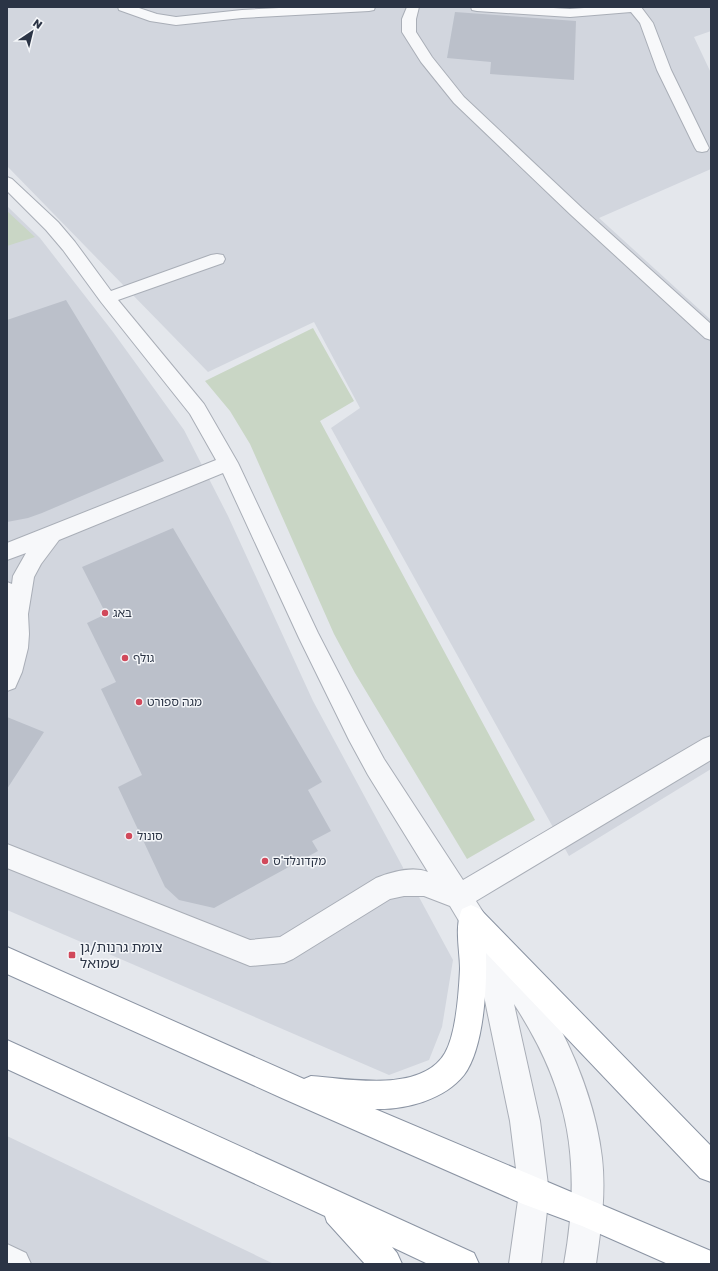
<svg xmlns="http://www.w3.org/2000/svg" width="718" height="1271" font-family="'Golos Text','Noto Sans Hebrew',sans-serif">
<style>
.built{fill:#d2d6de}
.green{fill:#c9d6c5}
.building{fill:#bbc0ca}
.lines{fill:none;stroke-linecap:round;stroke-linejoin:round}
.minor-casing{stroke:#a9aeb7;stroke-width:2}
.highway-casing{stroke:#8b94a3;stroke-width:2}
.minor{fill:#f7f8fa;fill-rule:evenodd}
.highway{fill:#fff;fill-rule:evenodd}
.poi-dot{fill:#d1495b;stroke:#f4f6f9;stroke-width:1.5}
.labels{text-anchor:middle;stroke-width:3;stroke-linejoin:round;paint-order:stroke}
.poi-label{font-size:12px;fill:#2b3445;stroke:#f4f6f9;text-anchor:start}
.near-poi-label{font-size:14px;fill:#2b3445;stroke:#f4f6f9;text-anchor:start}
</style>
<rect width="100%" height="100%" fill="#e4e7ec"/>
<path class="built" d="M7,7H711V31L694,37L711,73V169L599,218L711,320V769L569,856L331,428L360,408L314,322L208,372L7,166Z
M7,206L40,238L113,332L184,430L228,516L313,701L453,960L442,1027L429,1060L389,1075L7,910Z
M7,1136L274,1264H7Z"/>
<path class="green" d="M7,211L35,237L7,246Z
M313,328L354,401L320,421L535,820L467,859L355,673L334,634L250,444L230,411L205,381Z"/>
<path class="building" d="M455,12L576,21L574,80L490,74L491,62L447,58Z
M66,300L164,461L42,513L28,518L7,522V320Z
M173,528L322,782L308,790L331,831L312,841L318,851L214,908L179,900L165,887L118,787L142,775L101,689L116,682L87,623L106,614L82,567Z
M7,717L44,732L7,789Z"/>
<g class="lines">
<g class="minor-casing">
<path id="minor" d="M118,7H136L157,14L176,17L242,10L299,7H375L374,10L369,11L242,18L176,25L150,21L119,10Z
M407,7H419L416,19V32L432,57L464,97L582,208L711,324V340L705,338L570,214L454,103L421,62L402,32V19Z
M471,7H537L570,9L598,7H641L653,23L671,70L709,148L707,151L702,152L697,151L695,148L657,70L640,23L631,12L570,17L477,11L472,10Z
M7,177L12,179L58,222L75,242L111,291L211,255L217,254L223,255L225,259L223,263L118,300L204,404L238,463L318,633L365,724L384,759L463,880L703,739L711,736V760L476,901L490,923L494,932L492,938L496,949L500,948L509,952C527,977 545,1001 560,1028C580,1067 597,1114 602,1158C606,1193 601,1229 596,1264H564C582,1163 570,1090 514,1004L540,1121L549,1193L541,1264H509L519,1193L510,1121L483,991L469,947L471,941L450,906L424,896H404L390,899L293,959L284,963L250,966L7,868V844L250,940L280,937L376,878C391,872 413,866 428,872L368,775L349,740L299,638L223,473L59,540L41,564L34,577L28,614L29,634L28,648L22,672L15,688L7,691V582L12,584L13,576L26,553L7,560V543L216,460L190,414L101,302L63,250L46,230L7,191Z
M7,1244L26,1253L31,1264H7Z"/>
</g>
<g class="highway-casing">
<path id="highway" d="M471,905L480,909L711,1146V1182L700,1178L486,953C487,986 484,1048 464,1075C444,1100 405,1110 375,1109L711,1251V1264H668L582,1226L523,1204L284,1099L7,974V947L304,1079L311,1076C349,1079 422,1093 445,1053C456,1034 459,991 460,969C460,950 454,927 462,909Z
M7,1040L474,1253L479,1264H428L392,1247L397,1253L402,1264H365L327,1222L325,1216L7,1069Z"/>
</g>
<use href="#minor" class="minor"/>
<use href="#highway" class="highway"/>
</g>
<g class="poi-dot">
<circle cx="105" cy="613" r="4"/>
<circle cx="125" cy="658" r="4"/>
<circle cx="139" cy="702" r="4"/>
<circle cx="129" cy="836" r="4"/>
<circle cx="265" cy="861" r="4"/>
<rect x="68" y="951" width="8" height="8" rx="2"/>
</g>
<g class="labels">
<g class="poi-label">
<text x="113" y="617">באג</text>
<text x="133" y="662">גולף</text>
<text x="147" y="706">מגה ספורט</text>
<text x="137" y="840">סונול</text>
<text x="273" y="865">מקדונלד'ס</text>
</g>
<g class="near-poi-label">
<text x="80" y="952">צומת גרנות/גן<tspan x="80" dy="16">שמואל</tspan></text>
</g>
</g>
<rect width="718" height="1271" fill="none" stroke="#2b3445" stroke-width="16"/>
<g transform="translate(32 32) rotate(35)" stroke="#f4f6f9" stroke-width="3" paint-order="stroke">
<path d="M0-3L7 15L0 10L-7 15Z" fill="#2b3445"/>
<text y="-6" font-size="11" font-weight="bold" text-anchor="middle" fill="#2b3445">N</text>
</g>
</svg>
